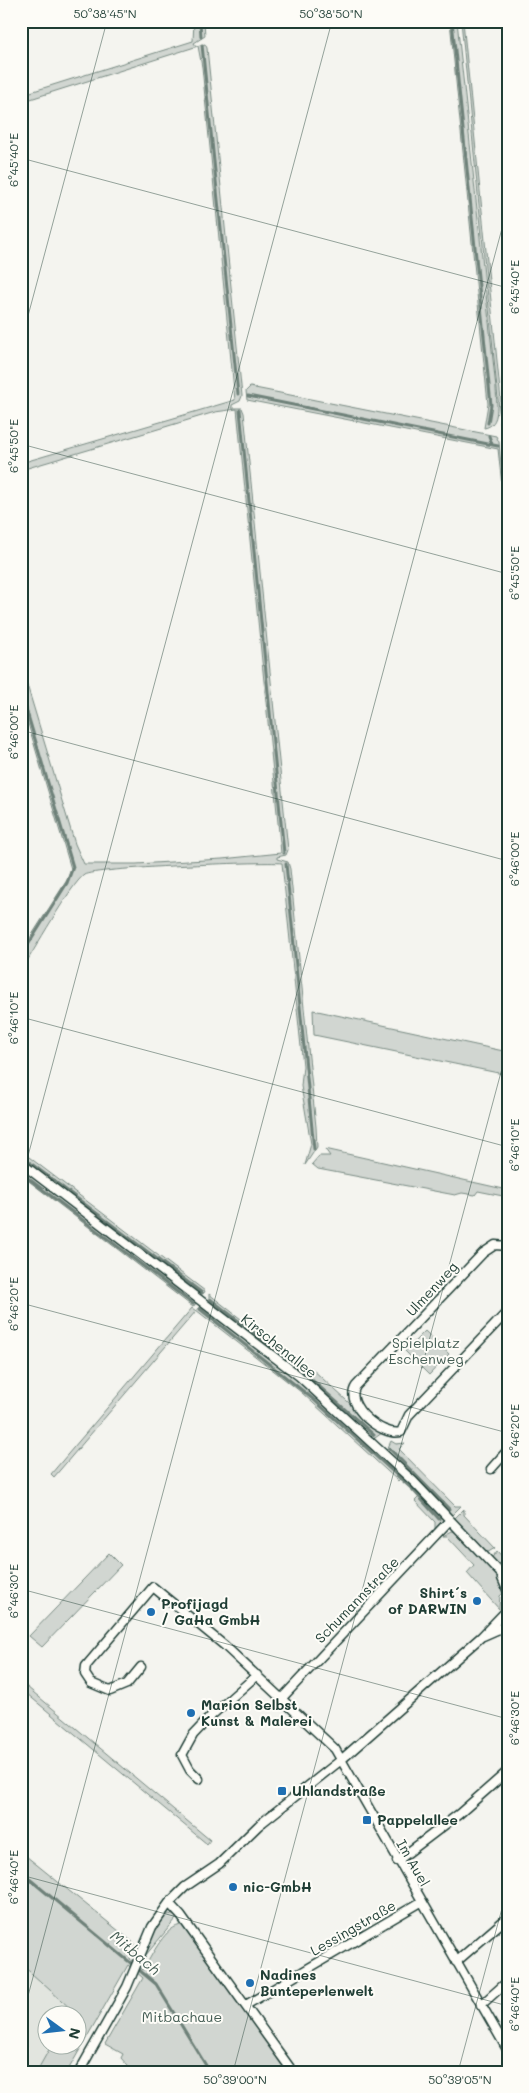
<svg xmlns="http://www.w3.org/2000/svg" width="529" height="2093" font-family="Mali,sans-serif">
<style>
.built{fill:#e2e5df}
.green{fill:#d1d6d1;stroke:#788a82}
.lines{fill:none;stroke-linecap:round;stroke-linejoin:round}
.stream{stroke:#6e8179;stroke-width:3}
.street-casing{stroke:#1f3d34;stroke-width:11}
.street{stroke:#fdfcf7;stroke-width:8}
.ticks{fill:none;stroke:#1f3d34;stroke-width:1;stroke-opacity:0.45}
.poi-dot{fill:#1f6fb2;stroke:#fdfcf7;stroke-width:2}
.labels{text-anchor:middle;stroke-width:4;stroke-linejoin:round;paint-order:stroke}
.street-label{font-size:14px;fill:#1f3d34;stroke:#fdfcf7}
.park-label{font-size:14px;fill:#435c53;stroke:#fdfcf7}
.poi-label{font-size:14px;font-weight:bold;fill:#1f3d34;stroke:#fdfcf7;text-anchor:start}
.water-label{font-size:15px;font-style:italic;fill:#475f56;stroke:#fdfcf7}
.neatline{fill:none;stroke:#1f3d34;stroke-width:2}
.ticks-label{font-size:12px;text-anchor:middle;fill:#1f3d34}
</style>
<rect width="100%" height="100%" fill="#f4f4ef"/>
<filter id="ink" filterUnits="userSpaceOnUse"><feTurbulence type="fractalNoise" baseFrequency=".02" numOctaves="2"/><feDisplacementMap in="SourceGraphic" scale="10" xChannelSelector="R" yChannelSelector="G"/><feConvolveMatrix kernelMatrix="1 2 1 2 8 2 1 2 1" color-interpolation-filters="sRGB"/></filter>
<g filter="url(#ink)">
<path class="built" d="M21,1964L71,2009L68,2015L48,2016V2046H51L37,2071L21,2066H25L28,2051V2048H21Z"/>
<path class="green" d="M194,21H204L205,36L194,43L196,46L205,44L207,48L242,396L240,401L232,405V408H242L244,413L288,850L286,855L277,857V859L288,862L290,869L316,1127L317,1147L305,1165L311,1144L301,1086L303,1066L282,863C262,861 94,868 84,875C71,884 32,954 21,971V952L67,880L71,869L21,700V665L75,844L84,864H136L222,859L281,853L237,409L215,412L21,470V463L235,400L202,67L198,46L21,102V95L193,41Z
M450,21H457L496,388C496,402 502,425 484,428L488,404Z
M461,21H463L504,431L508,432V493L503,440L504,432L501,430Z
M250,387L496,436L499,442L508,541L498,449L247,400L246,391Z
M313,1010L508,1052V1075L314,1035Z
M325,1149L508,1190V1197L478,1191L475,1195L462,1193L455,1195L318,1169L312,1164L319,1156H330Z
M21,1151L205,1291L204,1293L197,1294L21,1160Z
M21,1167L197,1302L193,1307L21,1175Z
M209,1294L306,1370L310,1367L382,1433L375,1438L369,1436L290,1365L209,1303Z
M202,1305L301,1382L403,1476L398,1481L301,1392L196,1310Z
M192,1308L196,1311L54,1477L51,1474Z
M425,1331L449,1354L429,1375L405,1351Z
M391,1441L396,1444L405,1443L399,1449L455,1506H461L452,1515L450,1516L386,1452Z
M422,1494L444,1519L435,1529V1522L415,1501Z
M464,1509V1515L495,1548L485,1554L454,1519Z
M452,1531L457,1532L501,1579L505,1591L500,1596L499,1609L467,1573L474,1565L447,1536H443Z
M497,1551L508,1563V1578L490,1560Z
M109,1553L121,1565L42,1647L29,1636Z
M21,1682L210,1840L207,1844L21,1689Z
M21,1852L135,1944L130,1959L143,1970C152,1956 165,1925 183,1925L288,2072H133L121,2058L123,2054L105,2044L143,1978L128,1965L67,2072H21V2066L37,2071L51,2046H78V2016L68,2015L71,2009L21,1964Z
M169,1914L176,1916V1919L145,1956C150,1943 155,1920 169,1914Z"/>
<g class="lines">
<path class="stream" d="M200,21L201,37
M452,21L491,405L488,423
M202,45L238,394
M248,396L498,446
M240,410L284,853
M489,436L492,444
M506,447L508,448
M21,692L73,867L67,883L21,956
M286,864L314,1149
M21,1156L202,1293
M21,1173L193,1304
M210,1299L294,1364L374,1435
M200,1309L313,1399L413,1490L439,1519
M389,1448L449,1509
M21,1872L156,1984L210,2072"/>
<g class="street-casing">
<path id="street" d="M21,1163L299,1376L414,1482L508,1581
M508,1246L495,1245L483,1253L356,1386C343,1405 382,1437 401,1432L409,1415L508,1311
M491,1469L508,1450
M502,1578L508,1592
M483,1636L508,1625
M141,1667L127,1684L110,1691L91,1683L85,1674L86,1666L153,1587L225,1646L335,1749L508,2051
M282,1698L450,1520
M199,1779L190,1770L182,1755L193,1735L212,1715L257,1675
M397,1861L459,1814L508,1771
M169,1903L181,1916L293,2072
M456,1962L508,1917
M246,2005L421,1902
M481,2005L508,1981
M79,2072L127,1987L152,1927L169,1903L185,1887L219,1864L259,1825L341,1760L481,1637L506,1611"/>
</g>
<use href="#street" class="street"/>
</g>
</g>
<path class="ticks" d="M21,158L508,288M21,342L107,21M21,444L508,574M21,730L508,861M21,1017L508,1147M21,1182L332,21M21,1303L508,1433M21,1589L508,1719M21,1875L508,2006M21,2022L508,206M233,2072L508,1046M458,2072L508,1886"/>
<g class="poi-dot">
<circle cx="477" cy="1601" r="5"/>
<circle cx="151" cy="1612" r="5"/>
<circle cx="191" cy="1713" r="5"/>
<rect x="277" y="1786" width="10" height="10" rx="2.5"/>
<rect x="362" y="1815" width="10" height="10" rx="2.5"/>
<circle cx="233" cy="1887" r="5"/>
<circle cx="250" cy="1983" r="5"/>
</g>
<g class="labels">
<g class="street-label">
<text transform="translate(432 1289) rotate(-47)" y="5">Ulmenweg</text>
<text transform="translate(279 1346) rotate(39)" y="5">Kirschenallee</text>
<text transform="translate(357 1600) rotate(-46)" y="5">Schumannstraße</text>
<text transform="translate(413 1863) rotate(60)" y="5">Im Auel</text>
<text transform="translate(353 1928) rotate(-30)" y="5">Lessingstraße</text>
</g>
<g class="park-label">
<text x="426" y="1348">Spielplatz<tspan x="426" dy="16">Eschenweg</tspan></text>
<text x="182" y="2022">Mitbachaue</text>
</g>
<g class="poi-label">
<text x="467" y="1598" text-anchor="end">Shirt´s<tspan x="467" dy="16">of DARWIN</tspan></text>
<text x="161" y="1609">Profijagd<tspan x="161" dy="16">/ GaHa GmbH</tspan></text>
<text x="201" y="1710">Marion Selbst<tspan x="201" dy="16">Kunst &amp; Malerei</tspan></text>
<text x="292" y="1796">Uhlandstraße</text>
<text x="377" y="1825">Pappelallee</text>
<text x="243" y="1892">nic-GmbH</text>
<text x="260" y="1980">Nadines<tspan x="260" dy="16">Bunteperlenwelt</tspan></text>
</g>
<g class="water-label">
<text transform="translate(135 1953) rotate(40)" y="5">Mitbach</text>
</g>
</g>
<rect width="529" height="2093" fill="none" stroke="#fdfcf7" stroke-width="55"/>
<g transform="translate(62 2030) rotate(105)"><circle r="24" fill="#fdfcf7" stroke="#a4b0a9"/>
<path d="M0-4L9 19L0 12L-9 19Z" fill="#1f6fb2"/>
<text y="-8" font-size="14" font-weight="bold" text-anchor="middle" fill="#1f3d34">N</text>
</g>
<rect x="28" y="28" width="474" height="2038" class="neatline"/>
<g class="ticks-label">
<text x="105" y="18">50°38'45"N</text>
<text x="331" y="18">50°38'50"N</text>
<text transform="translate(14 160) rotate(-90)" y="4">6°45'40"E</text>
<text transform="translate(515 287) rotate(-90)" y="4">6°45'40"E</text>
<text transform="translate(14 446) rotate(-90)" y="4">6°45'50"E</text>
<text transform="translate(515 573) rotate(-90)" y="4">6°45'50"E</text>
<text transform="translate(14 732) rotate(-90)" y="4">6°46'00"E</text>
<text transform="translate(515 859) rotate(-90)" y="4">6°46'00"E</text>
<text transform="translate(14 1018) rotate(-90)" y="4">6°46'10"E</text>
<text transform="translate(515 1145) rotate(-90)" y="4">6°46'10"E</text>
<text transform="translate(14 1304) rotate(-90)" y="4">6°46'20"E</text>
<text transform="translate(515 1431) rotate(-90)" y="4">6°46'20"E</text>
<text transform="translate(14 1591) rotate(-90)" y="4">6°46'30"E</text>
<text transform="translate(515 1718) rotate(-90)" y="4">6°46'30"E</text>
<text transform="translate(14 1877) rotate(-90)" y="4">6°46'40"E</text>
<text transform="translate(515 2004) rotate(-90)" y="4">6°46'40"E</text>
<text x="235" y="2084">50°39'00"N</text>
<text x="460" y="2084">50°39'05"N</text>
</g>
</svg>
